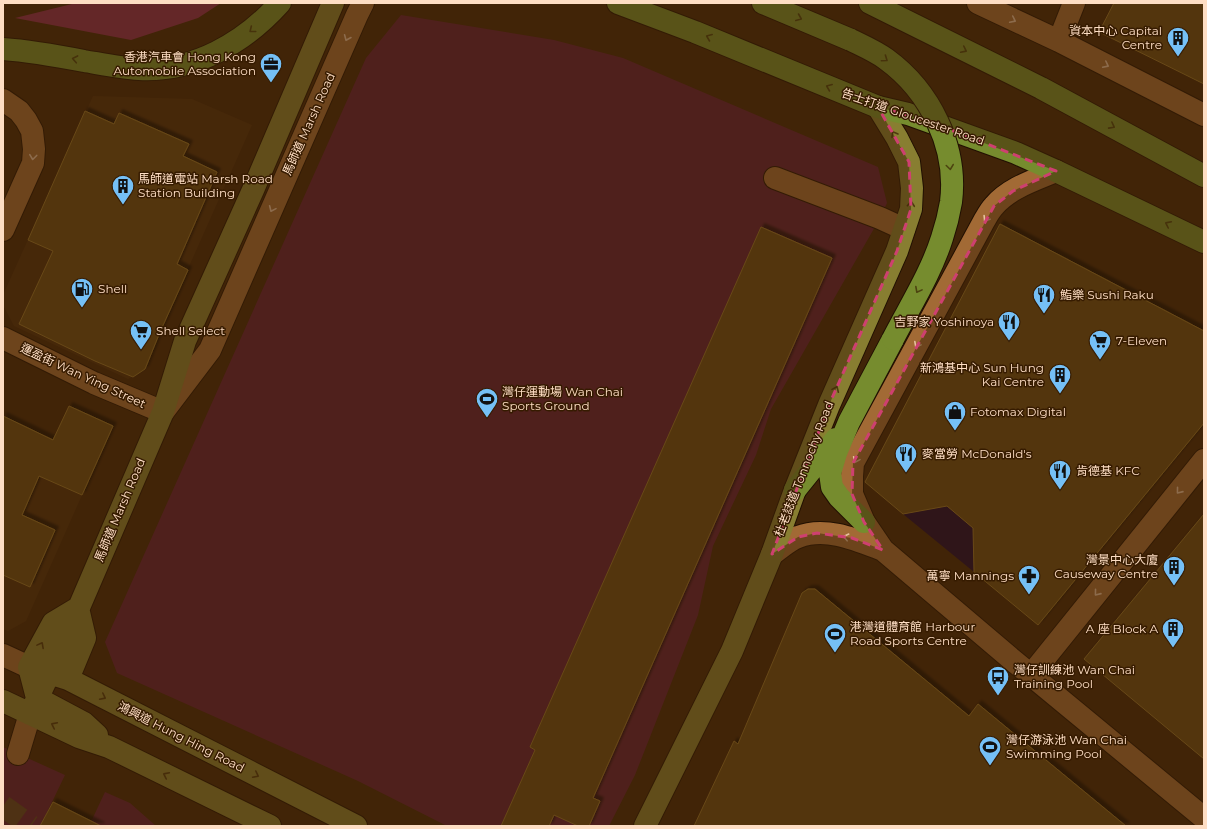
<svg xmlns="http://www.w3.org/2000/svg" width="1207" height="829" font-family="Montserrat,'Noto Sans TC',sans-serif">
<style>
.built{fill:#4d2d0d}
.green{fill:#601c35}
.forest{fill:#8e2b50}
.water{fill:#19032f}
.building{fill:#674c14;stroke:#97732b;filter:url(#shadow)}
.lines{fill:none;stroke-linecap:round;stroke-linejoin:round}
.highway-tunnel{stroke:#5d4024;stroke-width:22;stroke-dasharray:22 11;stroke-linecap:butt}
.minor-casing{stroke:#211002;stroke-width:24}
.major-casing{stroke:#211002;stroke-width:24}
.highway-casing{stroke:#211002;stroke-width:24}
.minor{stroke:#a26a35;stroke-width:22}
.major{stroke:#887e31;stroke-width:22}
.highway{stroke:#768c2e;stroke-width:22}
.highway-bridge-casing{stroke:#211002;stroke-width:24;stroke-linecap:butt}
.highway-bridge{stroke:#768c2e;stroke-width:22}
.oneway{stroke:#4c4310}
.oneway2{stroke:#e7c1a0}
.oneway3{stroke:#4f390f}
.marked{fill:none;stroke:#ce4070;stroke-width:3;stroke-dasharray:8 5;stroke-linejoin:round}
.labels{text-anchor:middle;stroke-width:3;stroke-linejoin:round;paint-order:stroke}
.poi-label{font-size:12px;fill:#fedec4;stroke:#361b00;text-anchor:start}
.street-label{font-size:12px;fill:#fedec4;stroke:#361b00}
</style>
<defs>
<filter id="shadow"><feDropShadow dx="3.5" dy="-3.5" stdDeviation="1" flood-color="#0009"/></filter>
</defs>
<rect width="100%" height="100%" fill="#412408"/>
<path class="built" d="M93,96L192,99L252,125L162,327L145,369L128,379L14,326L3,305V295Z
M3,460L82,495L26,621L8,631L3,629Z"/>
<path class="green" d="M401,15L554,40L623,58L878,167L887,203L880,218L771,409L756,455L713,546L698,615L635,775L609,826H447L358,781L117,673L105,642L366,58Z
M3,747L65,775L42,823L48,826H3Z
M105,792L130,803L156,826H89Z"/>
<path class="forest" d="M76,3H221L198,18L131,40L15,18Z"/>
<path class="water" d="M947,506L973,528L974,572L903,514Z"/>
<path class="building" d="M1114,3H1204V84L1099,32Z
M85,111L114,124L119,113L189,144L183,156L217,172L177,264L188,270L160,332L145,369L133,377L95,361L19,324L53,251L28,240Z
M1000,224L1204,331V423L1038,625L974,572L973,528L947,506L903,514L865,482Z
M761,227L832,258L593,798L600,801L589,826H578L554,815L549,826H501L535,750L530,747Z
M69,406L113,426L82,495L39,476L22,515L55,530L30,587L3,575V416L53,440Z
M1204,514V759L1084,659Z
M808,589H815L969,716L978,704L1126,826H694L734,741L738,744L802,593Z
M53,802L101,826H40Z"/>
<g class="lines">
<path class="highway-tunnel" d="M3,806L31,826"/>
<g class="minor-casing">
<path id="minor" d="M978,3L1059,41L1204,115
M1059,41L1074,3
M3,100L19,111L26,120L32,131L34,149L33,163L3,230
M1056,171C1035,180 1009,188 994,206C990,210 987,216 984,221L853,463L852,476V494L864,522L883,550L1015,662L1204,818
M775,178L880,218L904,229
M3,338L94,383L163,412L210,350L357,15L363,3
M772,554C780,549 789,540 798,537C826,526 857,540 883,550
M3,655L29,667L46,672
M1031,675L1204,460
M18,754L30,714"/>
</g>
<g class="major-casing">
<path id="major" d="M78,608L53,623L29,667L37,698L84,723L97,735
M49,673L68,679L356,826
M68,679L85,638L78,608
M3,701L79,737L109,747L270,826
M30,714L65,640L163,412L185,341L253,190L333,3
M645,826L732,651L772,554L795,490L829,405L897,251L911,209L912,188L909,162L897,138L878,107"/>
</g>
<g class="highway-casing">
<path id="highway" d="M618,3L695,32L878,107L908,114L1016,153L1056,171L1204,242
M763,3L851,40
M870,3L1041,88L1204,176
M3,49C30,51 58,56 84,61C102,64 121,68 139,69C194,72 244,43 280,3
M795,490L836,439
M864,522L839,497L832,487L830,473L836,453L849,422L893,339"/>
</g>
<use href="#minor" class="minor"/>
<use href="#major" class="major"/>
<use href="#highway" class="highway"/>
<g class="highway-bridge-casing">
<path id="highway-bridge" d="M851,40C863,46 875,51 886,59C930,91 958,147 951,202C949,214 946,226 942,238C931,273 910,306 893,339"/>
</g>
<use href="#highway-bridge" class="highway-bridge"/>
</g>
<defs><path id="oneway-chevron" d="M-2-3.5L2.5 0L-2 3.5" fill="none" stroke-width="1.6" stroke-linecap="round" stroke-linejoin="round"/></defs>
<g class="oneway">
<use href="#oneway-chevron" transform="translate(799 18) rotate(23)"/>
<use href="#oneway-chevron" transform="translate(252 30) rotate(141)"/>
<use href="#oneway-chevron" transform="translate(709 37) rotate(-158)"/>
<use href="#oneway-chevron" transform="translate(964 50) rotate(26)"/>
<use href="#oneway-chevron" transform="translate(75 59) rotate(-169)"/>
<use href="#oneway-chevron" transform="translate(885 59) rotate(35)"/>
<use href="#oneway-chevron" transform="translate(829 87) rotate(-158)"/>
<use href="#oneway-chevron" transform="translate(1112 126) rotate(28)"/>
<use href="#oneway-chevron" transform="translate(950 167) rotate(82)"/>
<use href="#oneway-chevron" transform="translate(1168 224) rotate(-154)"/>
<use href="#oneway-chevron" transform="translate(918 290) rotate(118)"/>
</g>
<g class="oneway2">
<use href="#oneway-chevron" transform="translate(1013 20) rotate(26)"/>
<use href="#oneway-chevron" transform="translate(347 38) rotate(113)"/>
<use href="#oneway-chevron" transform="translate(1106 65) rotate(27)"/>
<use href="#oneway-chevron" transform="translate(33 157) rotate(97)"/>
<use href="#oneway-chevron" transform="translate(272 209) rotate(114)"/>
<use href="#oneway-chevron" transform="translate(986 219) rotate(122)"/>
<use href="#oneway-chevron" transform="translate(917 345) rotate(118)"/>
<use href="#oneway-chevron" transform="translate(856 460) rotate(114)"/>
<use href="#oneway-chevron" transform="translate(1179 491) rotate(129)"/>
<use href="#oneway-chevron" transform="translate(846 537) rotate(-167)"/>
<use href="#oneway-chevron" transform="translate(1097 593) rotate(129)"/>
</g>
<g class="oneway3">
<use href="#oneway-chevron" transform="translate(894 134) rotate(-120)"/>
<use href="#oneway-chevron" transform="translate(911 204) rotate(-85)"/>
<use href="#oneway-chevron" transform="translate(836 389) rotate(-66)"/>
<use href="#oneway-chevron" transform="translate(41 645) rotate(-62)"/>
<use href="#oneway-chevron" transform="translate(103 697) rotate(27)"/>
<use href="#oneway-chevron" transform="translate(54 725) rotate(-154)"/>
<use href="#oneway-chevron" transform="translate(166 775) rotate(-154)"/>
<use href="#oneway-chevron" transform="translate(256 775) rotate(27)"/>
</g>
<path d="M0 0H1207V829H0ZM878,107L928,121L1056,171L1013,191L994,206L853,463L852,494L864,522L883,550L852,538L817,533L798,537L772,554L829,405L897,251L911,209L909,162Z" fill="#412408" fill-opacity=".55" fill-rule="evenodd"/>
<path class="marked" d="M878,107L928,121L1056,171L1013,191L994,206L853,463L852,494L864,522L883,550L852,538L817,533L798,537L772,554L829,405L897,251L911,209L909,162Z"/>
<defs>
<g id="building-pin" transform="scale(1.15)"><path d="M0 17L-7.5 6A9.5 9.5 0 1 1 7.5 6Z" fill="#75c0f6" stroke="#361b00"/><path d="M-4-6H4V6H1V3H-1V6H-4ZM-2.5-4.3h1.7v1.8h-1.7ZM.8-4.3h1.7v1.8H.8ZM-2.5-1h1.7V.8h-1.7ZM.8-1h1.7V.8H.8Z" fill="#111"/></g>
<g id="office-pin" transform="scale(1.15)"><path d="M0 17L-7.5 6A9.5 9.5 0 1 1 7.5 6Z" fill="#75c0f6" stroke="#361b00"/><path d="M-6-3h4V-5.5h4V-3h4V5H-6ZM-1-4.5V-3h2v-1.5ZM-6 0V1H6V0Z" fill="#111"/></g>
<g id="fuel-pin" transform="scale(1.15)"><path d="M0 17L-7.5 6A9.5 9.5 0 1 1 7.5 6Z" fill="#75c0f6" stroke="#361b00"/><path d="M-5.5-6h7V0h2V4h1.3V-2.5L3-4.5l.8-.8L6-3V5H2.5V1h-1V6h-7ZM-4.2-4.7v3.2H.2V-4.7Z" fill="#111"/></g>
<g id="restaurant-pin" transform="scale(1.15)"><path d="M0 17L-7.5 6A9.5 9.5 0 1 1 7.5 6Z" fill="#75c0f6" stroke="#361b00"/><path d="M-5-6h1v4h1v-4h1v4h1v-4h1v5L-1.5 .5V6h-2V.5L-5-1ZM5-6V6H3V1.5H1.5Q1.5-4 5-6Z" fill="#111"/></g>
<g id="supermarket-pin" transform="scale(1.15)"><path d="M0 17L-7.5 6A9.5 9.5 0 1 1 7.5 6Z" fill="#75c0f6" stroke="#361b00"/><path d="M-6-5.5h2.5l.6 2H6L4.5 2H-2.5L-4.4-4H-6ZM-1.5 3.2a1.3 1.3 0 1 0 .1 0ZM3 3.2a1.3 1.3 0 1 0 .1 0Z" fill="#111"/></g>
<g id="stadium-pin" transform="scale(1.15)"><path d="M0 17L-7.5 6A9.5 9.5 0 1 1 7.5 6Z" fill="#75c0f6" stroke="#361b00"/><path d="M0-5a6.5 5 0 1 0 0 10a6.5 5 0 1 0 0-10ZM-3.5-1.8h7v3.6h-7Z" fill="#111"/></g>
<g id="shop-pin" transform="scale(1.15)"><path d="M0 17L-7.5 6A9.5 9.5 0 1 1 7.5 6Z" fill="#75c0f6" stroke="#361b00"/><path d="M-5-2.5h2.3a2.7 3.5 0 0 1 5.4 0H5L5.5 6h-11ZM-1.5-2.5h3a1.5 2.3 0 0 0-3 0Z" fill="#111"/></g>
<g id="pharmacy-pin" transform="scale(1.15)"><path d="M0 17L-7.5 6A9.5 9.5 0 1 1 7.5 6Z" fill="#75c0f6" stroke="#361b00"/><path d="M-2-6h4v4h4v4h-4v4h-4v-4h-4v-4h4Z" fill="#111"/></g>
<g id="bus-pin" transform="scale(1.15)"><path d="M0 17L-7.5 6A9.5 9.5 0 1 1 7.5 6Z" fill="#75c0f6" stroke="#361b00"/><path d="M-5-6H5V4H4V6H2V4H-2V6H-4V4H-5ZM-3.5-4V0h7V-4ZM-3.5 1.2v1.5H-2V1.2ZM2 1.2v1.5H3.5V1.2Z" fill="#111"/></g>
</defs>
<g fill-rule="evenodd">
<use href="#building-pin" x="1178" y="38"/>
<use href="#office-pin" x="271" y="64"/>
<use href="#building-pin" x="123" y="186"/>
<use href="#fuel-pin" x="82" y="289"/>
<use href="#restaurant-pin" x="1044" y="295"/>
<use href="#restaurant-pin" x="1009" y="322"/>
<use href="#supermarket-pin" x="141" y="331"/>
<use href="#supermarket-pin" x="1100" y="341"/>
<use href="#building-pin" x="1060" y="375"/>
<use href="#stadium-pin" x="487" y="399"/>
<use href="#shop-pin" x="955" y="412"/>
<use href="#restaurant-pin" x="906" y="454"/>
<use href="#restaurant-pin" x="1060" y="471"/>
<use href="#building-pin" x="1174" y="567"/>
<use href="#pharmacy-pin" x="1029" y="576"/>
<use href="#building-pin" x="1173" y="629"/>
<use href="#stadium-pin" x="835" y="634"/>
<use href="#bus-pin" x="998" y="677"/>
<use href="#stadium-pin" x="990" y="747"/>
</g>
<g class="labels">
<g class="poi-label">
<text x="1162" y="35" text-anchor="end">資本中心 Capital<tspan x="1162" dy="14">Centre</tspan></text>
<text x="256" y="61" text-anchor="end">香港汽車會 Hong Kong<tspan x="256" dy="14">Automobile Association</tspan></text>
<text x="138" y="183">馬師道電站 Marsh Road<tspan x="138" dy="14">Station Building</tspan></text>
<text x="98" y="293">Shell</text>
<text x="1060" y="299">鮨樂 Sushi Raku</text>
<text x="994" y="326" text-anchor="end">吉野家 Yoshinoya</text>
<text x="156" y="335">Shell Select</text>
<text x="1116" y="345">7-Eleven</text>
<text x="1044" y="372" text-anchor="end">新鴻基中心 Sun Hung<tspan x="1044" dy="14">Kai Centre</tspan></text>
<text x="502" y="396">灣仔運動場 Wan Chai<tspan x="502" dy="14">Sports Ground</tspan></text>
<text x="970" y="416">Fotomax Digital</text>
<text x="922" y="458">麥當勞 McDonald's</text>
<text x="1076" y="475">肯德基 KFC</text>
<text x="1158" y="564" text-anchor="end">灣景中心大廈<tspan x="1158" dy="14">Causeway Centre</tspan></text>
<text x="1014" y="580" text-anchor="end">萬寧 Mannings</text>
<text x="850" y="631">港灣道體育館 Harbour<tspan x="850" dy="14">Road Sports Centre</tspan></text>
<text x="1158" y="633" text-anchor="end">A 座 Block A</text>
<text x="1014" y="674">灣仔訓練池 Wan Chai<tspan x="1014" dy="14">Training Pool</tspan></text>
<text x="1006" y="744">灣仔游泳池 Wan Chai<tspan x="1006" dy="14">Swimming Pool</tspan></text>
</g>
<g class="street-label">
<text transform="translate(913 117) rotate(19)" y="4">告士打道 Gloucester Road</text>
<text transform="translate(309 124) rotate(-66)" y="4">馬師道 Marsh Road</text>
<text transform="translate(83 376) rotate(25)" y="4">運盈街 Wan Ying Street</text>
<text transform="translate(804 469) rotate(-69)" y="4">杜老誌道 Tonnochy Road</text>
<text transform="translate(120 510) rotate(-67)" y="4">馬師道 Marsh Road</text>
<text transform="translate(181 737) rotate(27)" y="4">鴻興道 Hung Hing Road</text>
</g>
</g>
<rect width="1207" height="829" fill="none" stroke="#fedec4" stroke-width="8"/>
</svg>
